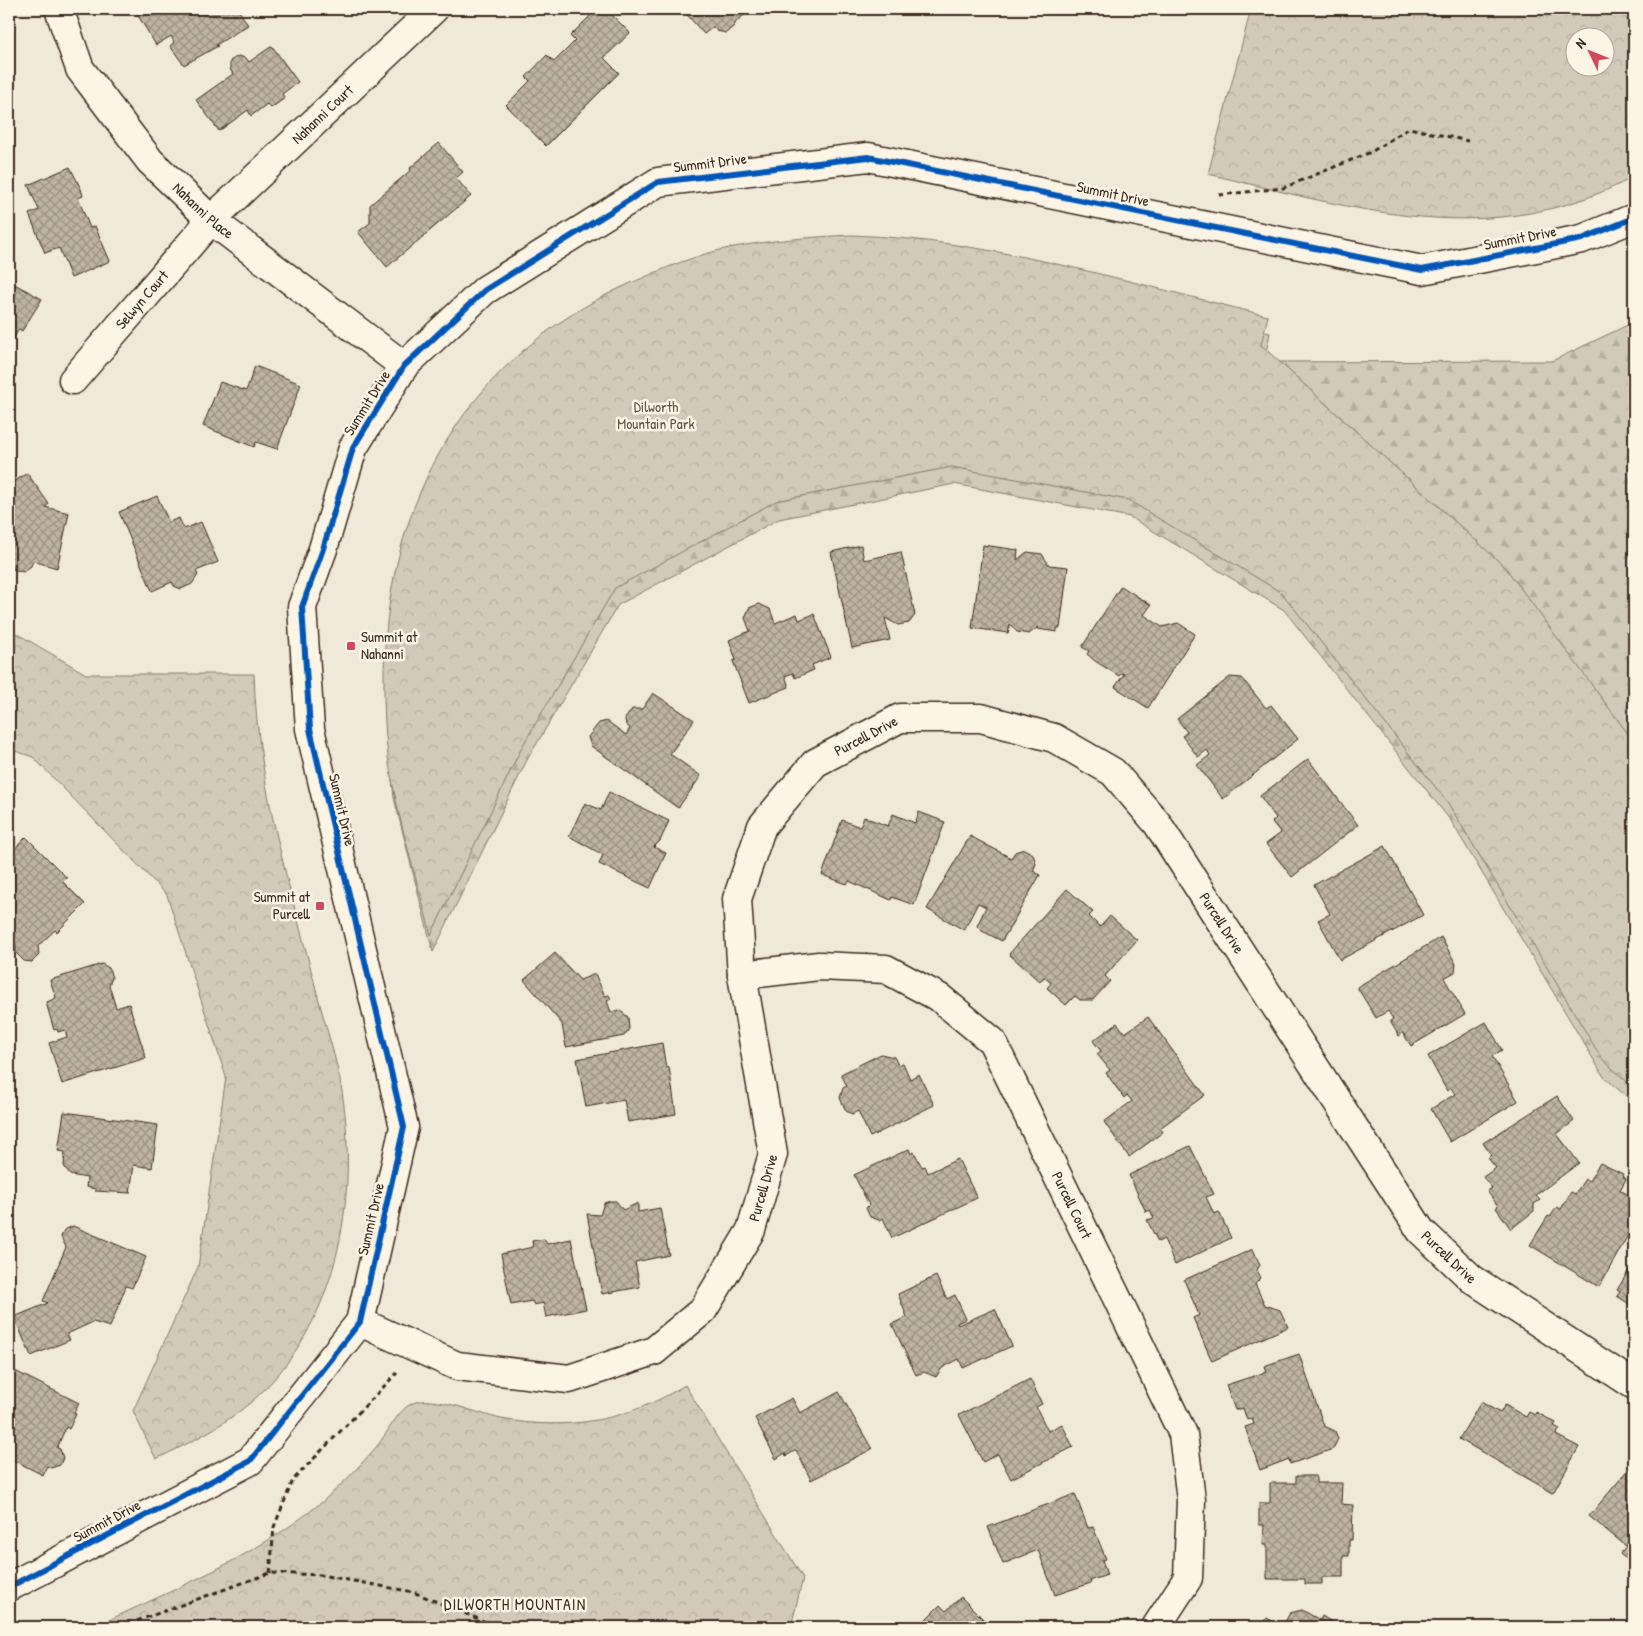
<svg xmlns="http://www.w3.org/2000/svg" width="1643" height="1636" font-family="'Patrick Hand',sans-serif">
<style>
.forest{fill:url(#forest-firs);stroke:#867a6c}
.park{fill:url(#park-crowns);stroke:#867a6c;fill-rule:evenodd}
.building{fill:url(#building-cross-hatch);stroke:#3b2a1e}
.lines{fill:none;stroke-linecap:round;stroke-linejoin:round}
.minor-casing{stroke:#3b2a1e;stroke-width:31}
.path{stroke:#3b2a1e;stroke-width:3;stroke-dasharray:5 4;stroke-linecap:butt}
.minor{stroke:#fcf5e5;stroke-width:28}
.cycleway-casing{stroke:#fcf5e5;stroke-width:9}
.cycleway{stroke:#0057b8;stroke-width:6}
.poi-dot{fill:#d1495b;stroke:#fcf5e5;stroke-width:2}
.labels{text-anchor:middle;stroke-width:5;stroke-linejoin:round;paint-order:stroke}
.street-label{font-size:15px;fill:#3b2a1e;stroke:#fcf5e5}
.park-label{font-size:15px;fill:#615245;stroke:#fcf5e5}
.poi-label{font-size:15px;fill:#3b2a1e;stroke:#fcf5e5;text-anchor:start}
.neighbourhood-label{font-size:16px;letter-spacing:1px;fill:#3b2a1e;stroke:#fcf5e5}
</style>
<defs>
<pattern id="forest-firs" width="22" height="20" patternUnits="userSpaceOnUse" patternTransform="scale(1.25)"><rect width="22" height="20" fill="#d2c9ba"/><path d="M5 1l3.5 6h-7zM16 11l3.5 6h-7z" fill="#b5ad9f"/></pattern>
<pattern id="park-crowns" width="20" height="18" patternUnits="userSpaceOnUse" patternTransform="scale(1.25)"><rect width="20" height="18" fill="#d2c9ba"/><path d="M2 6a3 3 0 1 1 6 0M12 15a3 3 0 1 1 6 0" fill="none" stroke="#b5ad9f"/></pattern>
<pattern id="building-cross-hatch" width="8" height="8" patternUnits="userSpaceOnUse" patternTransform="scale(1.25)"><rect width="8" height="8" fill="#beb3a4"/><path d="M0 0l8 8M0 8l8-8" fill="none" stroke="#9c9285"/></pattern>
</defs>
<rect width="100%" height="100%" fill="#f0e9d9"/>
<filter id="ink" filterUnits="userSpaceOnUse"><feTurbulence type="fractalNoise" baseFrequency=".02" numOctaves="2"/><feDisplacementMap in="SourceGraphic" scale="10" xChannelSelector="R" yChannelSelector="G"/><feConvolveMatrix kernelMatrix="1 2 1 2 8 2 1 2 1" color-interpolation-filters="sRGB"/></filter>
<g filter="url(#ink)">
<path class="forest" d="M991,267L1270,333L1264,362L1552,361L1634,322V1103L1604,1077L1451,821L1284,610L1130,517L954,484L779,519L618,605L526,762L433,952L394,798L389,751Z"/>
<path class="park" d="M1251,9H1618L1634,28V177C1489,253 1357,209 1208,174ZM1576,38H1606V68H1576Z
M852,235C993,240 1131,283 1268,316L1261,345L1505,567L1634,742V1088L1602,1059L1448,803L1282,593L1128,500L952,467L776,501L615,588L523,745L431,935C418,884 402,833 392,781C386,751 384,718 384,687C382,500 469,349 645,277C672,265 700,254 729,248C770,240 811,237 852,235Z
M9,629L86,674H254C257,785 291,890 318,997C326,1028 337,1060 342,1091C359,1200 338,1327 250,1403C221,1427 190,1443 156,1459L133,1411L198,1267L226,1077L167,895L33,757L9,749Z
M685,1385L803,1578L791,1627H94C172,1590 254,1558 322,1502C342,1485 360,1466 377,1446C388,1433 397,1410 413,1403C432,1394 479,1414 501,1419C568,1431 628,1421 685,1385Z"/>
<path class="building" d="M134,9H238L248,25L216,45L218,46L184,65L170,46L174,42L171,36L156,45Z
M597,9H606L630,33L604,58L619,73L546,146L506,105L530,81L526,77L547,55L554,62L575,41L570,36Z
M682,9H763L758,12L751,9L736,22L734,26L726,33L717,31L713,27L704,34Z
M272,46L298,82L282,94L285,98L271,108L267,104L251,116L248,110L219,131L196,100L233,74L230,69V61L238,56L246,58L249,62Z
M9,86L17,105L9,108Z
M439,143L463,172L456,178L471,196L387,267L358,232L370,223V205L411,170L410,168Z
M70,167L81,189L83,196L78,198L90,228L95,226L110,261L71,278L59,248L45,253L29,214L39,210L28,185Z
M9,281L42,299L22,331L19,329L9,346Z
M255,366L301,384L277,449L256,442L254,447L203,426L220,382L246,391Z
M27,473L49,504L45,507L69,513L57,568L33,561L31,566L23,572L13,569L9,562V485Z
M157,496L169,522L179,518L184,529L201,522L218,562L196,571L198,575L192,584L181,589L174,586L172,582L152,591L119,512Z
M861,545L864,560L901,552L915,615L909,623L898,625L885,618L890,640L852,648L831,552Z
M983,545L1018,550L1017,560L1027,552L1042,554L1049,565L1068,567L1060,628H1057V632L1037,629L1038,627L1029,634L1017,632L1010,624L1008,633L972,628Z
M1121,586L1151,605L1144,615L1162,627L1178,623L1195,634L1148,708L1115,687L1124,674L1121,673L1119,676L1095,661L1087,654L1089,651L1082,647Z
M759,604L770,609L775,623L797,614L799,620L814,614L831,657L812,665L814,670L795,678L793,673L785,676L789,687L749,703L733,661L736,660L729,640L750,631L745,618L749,608Z
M1230,677L1242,678L1266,708L1271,705L1298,739L1223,799L1197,765L1210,755L1207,750L1198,757L1182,736L1187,732L1177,719Z
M653,693L694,720L670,754L701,776L678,808L591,746L588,737L599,723L607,721L626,735L630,728L626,725L625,719L632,709H642Z
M1308,759L1358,825L1292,877L1266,844L1281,833L1272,822L1276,818L1260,796Z
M609,792L669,821L660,841L654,847L666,853L650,888L599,864L603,855L569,836L585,803L601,810Z
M919,812L945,822L914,905L892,897L891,900L849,881L847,884L822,875L842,820L860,827L864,817L888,826L893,814L915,823Z
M970,836L1011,858L1015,852L1024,849L1033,854L1036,864L1033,871L1040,875L1002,941L982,931L977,926L986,907L978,903L964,930L927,909Z
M26,837L67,878L63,882L85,904L57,932L55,930L38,946L39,955L32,962L24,961L16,953V946L9,938V855Z
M1385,846L1423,915L1340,960L1318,920L1330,914L1314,885Z
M1067,889L1093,912L1089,916L1100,927L1110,916L1137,940L1105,976L1110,981L1093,1000H1080L1075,996L1066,1005L1047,988L1051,983L1044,977L1040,982L1009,954Z
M1441,937L1456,964L1455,972L1444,978L1465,1014L1411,1046L1403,1033L1399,1036L1390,1021L1393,1019L1388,1011L1376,1018L1357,987Z
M555,953L580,980L595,974L605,996L609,995L611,999L607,1001L611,1012L619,1010L628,1017L629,1029L624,1036L566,1047L562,1024L524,980Z
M102,964L109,968L112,978L109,985L116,1008L129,1004L146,1058L62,1084L49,1043L67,1037L65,1030L58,1032L57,1029L54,1030L47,1006V1002L56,998L50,980Z
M1148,1017L1205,1095L1160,1128L1163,1132L1129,1157L1104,1122L1132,1101L1127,1095L1124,1098L1106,1073L1110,1070L1097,1054L1101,1051L1093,1041L1117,1023L1125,1033Z
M1486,1022L1502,1050L1492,1056L1518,1101L1450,1142L1431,1109L1455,1094L1451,1088L1447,1091L1428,1056Z
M662,1043L666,1068L669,1067L676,1114L628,1122L624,1100L586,1107L577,1059Z
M881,1054L894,1057L898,1065L903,1063L910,1079L919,1074L934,1105L870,1137L858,1111L852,1114L846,1111L840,1098L843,1088L847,1086L841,1074Z
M1557,1096L1574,1121L1557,1134L1579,1163L1536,1195L1540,1200L1534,1204V1211L1511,1229L1496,1208L1498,1206L1487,1191L1492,1188L1483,1177L1496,1168L1488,1158L1491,1155L1483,1143Z
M64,1112L158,1125L152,1168L134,1165L130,1193L95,1191L96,1189L86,1187L87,1178L70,1175L64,1166L65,1152L58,1151Z
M1190,1146L1214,1194L1206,1197L1214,1214L1219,1212L1231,1238L1175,1265L1164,1239L1158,1242L1147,1220L1154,1218L1150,1210L1146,1212L1129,1175Z
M909,1149L911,1154L914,1152L922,1167L925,1166L928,1173L958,1159L977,1198L892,1238L883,1218L879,1220L870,1217L866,1208L869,1205L854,1175Z
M1600,1163L1623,1174L1622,1176L1626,1179L1620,1190L1634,1198V1229L1627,1237L1599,1287L1530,1245L1548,1216L1550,1217L1557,1207L1561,1209L1571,1192L1575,1194L1585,1179L1589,1181Z
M610,1201H616L623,1210L638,1203V1212L660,1208L669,1255L635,1262L640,1287L602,1294L587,1214L600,1215L604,1203Z
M73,1226L146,1257L132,1288L126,1286L110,1327L93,1322L67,1334L70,1340L31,1356L14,1317L48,1303L43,1301L66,1247L61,1237L64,1230Z
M544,1239L547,1244L571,1239L586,1309L546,1317L543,1303L534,1305L532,1301L511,1305L501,1254L533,1247L532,1241Z
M1253,1249L1260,1265L1257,1270L1261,1278L1255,1284L1265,1305L1280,1310L1288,1327L1212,1361L1193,1318L1199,1315L1184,1280Z
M1634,1262V1307L1617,1296L1620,1292L1617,1290Z
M936,1276L947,1299L955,1295L966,1319L957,1323L958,1325L995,1309L1012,1346L963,1368L959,1359L942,1368L936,1377L924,1372L916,1375L892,1324L907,1317L898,1294Z
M1299,1354L1324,1426L1335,1431L1338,1439L1333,1449L1290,1464L1289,1459L1260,1470L1245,1427L1254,1424L1252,1418L1247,1420L1243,1408L1235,1410L1226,1385L1266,1372L1264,1366Z
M9,1368L79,1403L74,1413L76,1414L69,1429L66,1427L57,1448L60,1449L63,1458L60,1465L51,1468L47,1466L43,1475L9,1458Z
M1030,1379L1042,1404L1036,1407L1048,1431L1062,1424L1073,1447L1011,1479L998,1454L983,1462L959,1415Z
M839,1392L872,1449L811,1480L796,1450L786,1456L785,1453L776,1459L755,1418L792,1398L800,1413Z
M1481,1402L1500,1413L1505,1405L1526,1417L1529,1412L1535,1415L1536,1412L1556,1423L1554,1426L1560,1429L1556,1435L1579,1447L1553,1493L1459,1439Z
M1629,1469L1634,1473V1566L1620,1554L1626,1546L1589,1516Z
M1296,1476H1316V1483H1342L1341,1504L1353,1505L1352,1540H1349V1556H1343V1577H1322V1584H1305V1579H1267V1545H1263L1264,1525H1259V1503H1270V1483H1296Z
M1075,1494L1088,1528L1093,1527L1106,1559L1102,1560L1107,1575L1090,1581L1091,1583L1055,1595L1038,1550L1003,1564L988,1527Z
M961,1597L991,1627H918L940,1605L946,1611Z
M1302,1610L1320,1620L1322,1616L1340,1627H1262L1267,1618L1282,1627L1290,1613Z"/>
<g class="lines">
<g class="minor-casing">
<g id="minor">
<path id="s1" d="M59,9L80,69L150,161L211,220L404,366"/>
<path id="s2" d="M73,380L211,220L434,9"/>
<path id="s3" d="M742,975L819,966L886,969L940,998L992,1041L1183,1434L1191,1500L1188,1578L1156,1627"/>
<path id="s4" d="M360,1322L457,1366L569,1379L654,1351L703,1310L751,1230L773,1154L742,975L737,899L762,826L815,763L900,718H981L1054,738L1113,772L1157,823L1421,1231L1472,1279L1634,1385"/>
<path d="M9,1587L250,1461L360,1322L404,1127L310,729L302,607L323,549L353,448L404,366L485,290L658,182L868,157L1422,270L1582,239L1634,218"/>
</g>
</g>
<path class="path" d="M1219,195L1283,188L1371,152L1409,128L1468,141
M270,1573L274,1527L293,1480L397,1373
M120,1627L270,1573L321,1575L413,1592L498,1627"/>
<use href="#minor" class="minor"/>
<g class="cycleway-casing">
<path id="cycleway" d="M9,1587L250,1461L360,1322L404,1127L310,729L302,607L323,549L353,448L404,366L485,290L658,182L868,157L1422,270L1582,239L1634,218"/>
</g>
<use href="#cycleway" class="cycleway"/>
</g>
</g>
<g class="poi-dot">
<rect x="346" y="641" width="10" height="10" rx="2.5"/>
<rect x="315" y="901" width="10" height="10" rx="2.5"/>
</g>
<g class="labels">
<g class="street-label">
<text dy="5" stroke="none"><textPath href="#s2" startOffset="365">Nahanni Court</textPath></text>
<text transform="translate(710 163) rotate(-7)" y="5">Summit Drive</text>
<text transform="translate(1113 194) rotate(12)" y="5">Summit Drive</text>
<text dy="5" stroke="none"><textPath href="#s1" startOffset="252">Nahanni Place</textPath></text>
<text transform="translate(1520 238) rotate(-11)" y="5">Summit Drive</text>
<text dy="5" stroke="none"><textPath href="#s2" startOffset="106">Selwyn Court</textPath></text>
<text transform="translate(367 403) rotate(-58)" y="5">Summit Drive</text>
<text dy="5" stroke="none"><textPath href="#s4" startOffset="1020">Purcell Drive</textPath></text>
<text transform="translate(342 810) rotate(77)" y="5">Summit Drive</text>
<text dy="5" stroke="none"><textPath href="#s4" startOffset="1470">Purcell Drive</textPath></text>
<text dy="5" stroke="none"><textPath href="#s4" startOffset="510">Purcell Drive</textPath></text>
<text dy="5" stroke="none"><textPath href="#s3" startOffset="456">Purcell Court</textPath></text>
<text transform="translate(371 1219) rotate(-77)" y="5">Summit Drive</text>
<text dy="5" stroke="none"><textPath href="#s4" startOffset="1875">Purcell Drive</textPath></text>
<text transform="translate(107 1521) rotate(-28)" y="5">Summit Drive</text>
</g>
<g class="park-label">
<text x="656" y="412">Dilworth<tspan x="656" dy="17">Mountain Park</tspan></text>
</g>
<g class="poi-label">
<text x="361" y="642">Summit at<tspan x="361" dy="17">Nahanni</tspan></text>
<text x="310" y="902" text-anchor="end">Summit at<tspan x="310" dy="17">Purcell</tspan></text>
</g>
<g class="neighbourhood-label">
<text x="515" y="1610">DILWORTH MOUNTAIN</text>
</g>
</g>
<rect width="1643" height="1636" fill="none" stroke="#fcf5e5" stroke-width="30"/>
<rect x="15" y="15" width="1613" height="1606" fill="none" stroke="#3b2a1e" stroke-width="2" filter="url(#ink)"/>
<g transform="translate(1590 52) rotate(313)"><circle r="24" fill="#fcf5e5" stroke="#afa495"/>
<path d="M0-4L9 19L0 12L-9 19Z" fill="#d1495b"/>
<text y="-8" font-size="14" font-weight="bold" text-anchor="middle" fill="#3b2a1e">N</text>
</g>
</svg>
